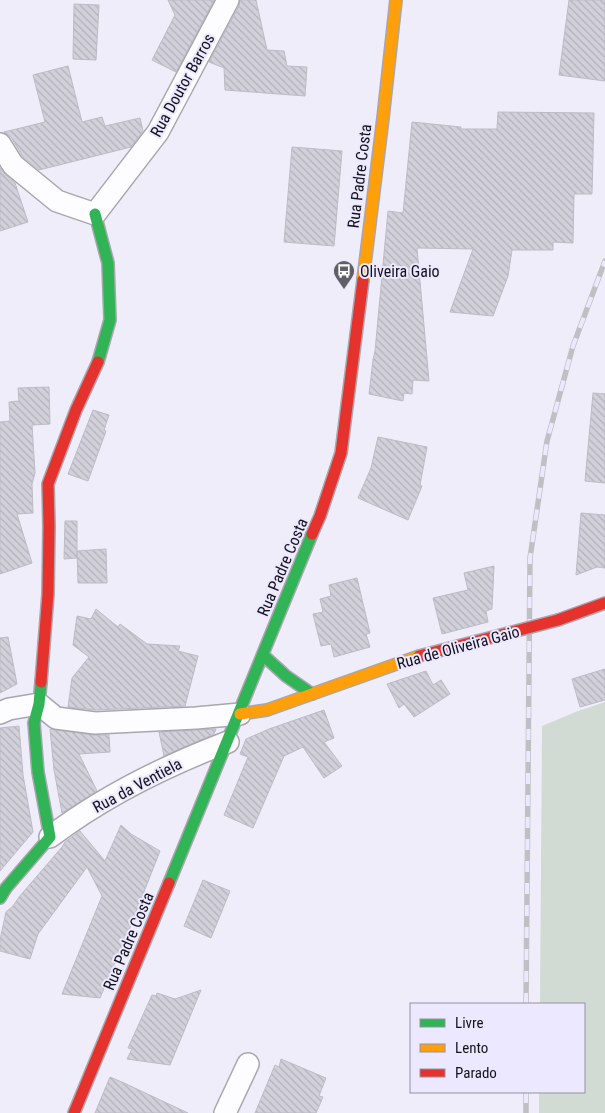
<svg xmlns="http://www.w3.org/2000/svg" width="605" height="1113" font-family="'Roboto Condensed',sans-serif">
<style>
.green{fill:#d1dbd3}
.building{fill:url(#building-back-hatch);stroke:#bdbbc5}
.lines{fill:none;stroke-linecap:round;stroke-linejoin:round}
.street-casing{stroke:#a8a6af;stroke-width:24}
.fast-casing{stroke:#a8a6af;stroke-width:14}
.slow-casing{stroke:#a8a6af;stroke-width:14}
.jam-casing{stroke:#a8a6af;stroke-width:14}
.street{stroke:#fdfcfe;stroke-width:21}
.fast{stroke:#30b455;stroke-width:11}
.slow{stroke:#ff9f0a;stroke-width:11}
.jam{stroke:#e5322d;stroke-width:11}
.rail-casing{stroke:#c0c0c4;stroke-width:5.5}
.rail{stroke:#ece8ff;stroke-width:4;stroke-dasharray:11;stroke-linecap:butt}
.jam-bridge-casing{stroke:#a8a6af;stroke-width:14;stroke-linecap:butt}
.jam-bridge{stroke:#e5322d;stroke-width:11}
.labels{text-anchor:middle;stroke-width:4;stroke-linejoin:round;paint-order:stroke}
.street-label{font-size:16px;fill:#131219;stroke:#ece8ff}
.poi-label{font-size:16px;fill:#131219;stroke:#ece8ff;text-anchor:start}
</style>
<defs>
<pattern id="building-back-hatch" width="6" height="6" patternUnits="userSpaceOnUse" patternTransform="scale(1.25)"><rect width="6" height="6" fill="#d2d0da"/><path d="M-1 5l2 2M0 0l6 6M5-1l2 2" fill="none" stroke="#b3b2ba"/></pattern>
</defs>
<rect width="100%" height="100%" fill="#f0edfa"/>
<path class="green" d="M605,702V1113H539V1092H584V1004H540L542,726L578,711Z"/>
<path class="building" d="M168,0H214L176,72L152,60L175,15Z
M240,0H256L267,50L284,51L287,66L307,67L305,96L225,90L224,68L209,62L239,6Z
M569,0H605V81L559,75Z
M74,4L99,5L96,60L73,59Z
M68,66L82,122L102,117L105,126L140,118L143,131L131,147L39,170L23,157L11,137L6,133L4,132L45,122L33,75Z
M498,112L594,113L592,194H574L573,243L553,242V250H512L508,276L493,316L450,312L473,249L417,248L429,381L413,380L412,394L404,393L403,401L369,394L373,360L375,351L388,211L403,213L412,122L461,127V129H497Z
M292,147L342,151L334,246L284,242Z
M0,168L5,174L15,183L28,222L0,231Z
M49,387L50,424L32,425L35,473L32,484L33,513L17,514L32,563L0,574V422L10,421L9,402L19,401L18,388Z
M593,393L605,394V483L585,481Z
M93,410L109,415L104,430L106,431L88,481L68,474Z
M378,437L427,447L420,485L422,486L408,520L358,498L371,468Z
M581,513L605,515V568L597,567L576,575Z
M65,521H77V558L64,559Z
M106,549L107,583H78L77,551Z
M494,566L492,609L486,611L488,622L442,634L433,598L468,590L464,573Z
M357,578L370,633L366,634L370,647L334,657L331,644L321,646L313,614L323,612L320,599L331,596L329,585Z
M96,609L118,627L120,624L147,644L180,646L178,651L198,656L185,706L95,710L68,707L72,678L89,657L73,645L77,616L91,619Z
M8,637L17,684L0,693V638Z
M605,669V700L580,707L572,679Z
M426,671L433,685L441,680L450,694L414,717L404,704L399,708L387,684Z
M324,710L334,738L324,742L342,766L324,778L303,747L284,756L253,828L224,815L248,757L240,754L246,739L269,729Z
M19,726L23,775L33,832L0,871V728Z
M50,729L93,735H109L110,752L79,754L97,791L62,813L54,770Z
M216,729L214,734L164,756L159,732Z
M121,825L131,834L160,851L131,925L100,998L62,994L102,896L87,867L38,934L30,959L0,951V940L6,912L13,906L19,897L62,847L65,842L80,831L105,861Z
M203,880L230,891L211,938L184,926Z
M201,990L170,1065L127,1059L132,1049L128,1048L152,995L156,996L157,993L175,999Z
M281,1059L326,1078L319,1096L323,1097L316,1113H255L275,1065L279,1067Z
M110,1077L124,1083L188,1113H95Z"/>
<g class="lines">
<g class="street-casing">
<path id="street" d="M0,144L13,165L57,201L95,214L158,132L228,0
M0,713L9,709L39,704L56,718L95,723L196,718L240,714
M50,837C104,796 165,766 228,742
M225,1113L248,1064"/>
</g>
<g class="fast-casing">
<path id="fast" d="M95,214L108,263L110,320L98,362
M263,655L286,676L312,694
M169,883L312,534
M0,898L6,888L50,837L38,772L34,723L39,704L41,682"/>
</g>
<g class="slow-casing">
<path id="slow" d="M363,280L383,118L396,0
M240,714L267,710L419,656"/>
</g>
<g class="jam-casing">
<path id="jam" d="M312,534L320,516L341,453L363,280
M558,620L605,603
M419,656L497,636
M41,682L48,594L49,526L48,484L76,410L98,362
M74,1113L169,883"/>
</g>
<use href="#street" class="street"/>
<use href="#fast" class="fast"/>
<use href="#slow" class="slow"/>
<use href="#jam" class="jam"/>
<g class="rail-casing">
<path id="rail" d="M526,1004L530,558L547,441L573,346L605,261
M526,1092V1113"/>
</g>
<use href="#rail" class="rail"/>
<g class="jam-bridge-casing">
<path id="jam-bridge" d="M497,636L558,620"/>
</g>
<use href="#jam-bridge" class="jam-bridge"/>
</g>
<defs>
<g id="bus-pin" transform="scale(1.125)"><path d="M0 17L-7.5 6A9.5 9.5 0 1 1 7.5 6Z" fill="#605f68" stroke="#ece8ff"/><path d="M-5-6H5V4H4V6H2V4H-2V6H-4V4H-5ZM-3.5-4V0h7V-4ZM-3.5 1.2v1.5H-2V1.2ZM2 1.2v1.5H3.5V1.2Z" fill="#fff"/></g>
</defs>
<g fill-rule="evenodd">
<use href="#bus-pin" x="344" y="271"/>
</g>
<g class="labels">
<g class="street-label">
<text transform="translate(182 85) rotate(-61)" y="6">Rua Doutor Barros</text>
<text transform="translate(359 176) rotate(-83)" y="6">Rua Padre Costa</text>
<text transform="translate(282 567) rotate(-67)" y="6">Rua Padre Costa</text>
<text transform="translate(458 647) rotate(-15)" y="6">Rua de Oliveira Gaio</text>
<text transform="translate(137 785) rotate(-28)" y="6">Rua da Ventiela</text>
<text transform="translate(128 941) rotate(-67)" y="6">Rua Padre Costa</text>
</g>
<g class="poi-label">
<text x="360" y="277">Oliveira Gaio</text>
</g>
</g>
<rect x="410" y="1003" width="175" height="90" fill="#ece8ff" stroke="#9592a3"/>
<rect x="420" y="1019" width="25" height="8" fill="#30b455" stroke="#9592a3"/>
<text x="455" y="1028" font-size="15" fill="#131219">Livre</text>
<rect x="420" y="1044" width="25" height="8" fill="#ff9f0a" stroke="#9592a3"/>
<text x="455" y="1053" font-size="15" fill="#131219">Lento</text>
<rect x="420" y="1069" width="25" height="8" fill="#e5322d" stroke="#9592a3"/>
<text x="455" y="1078" font-size="15" fill="#131219">Parado</text>
</svg>
